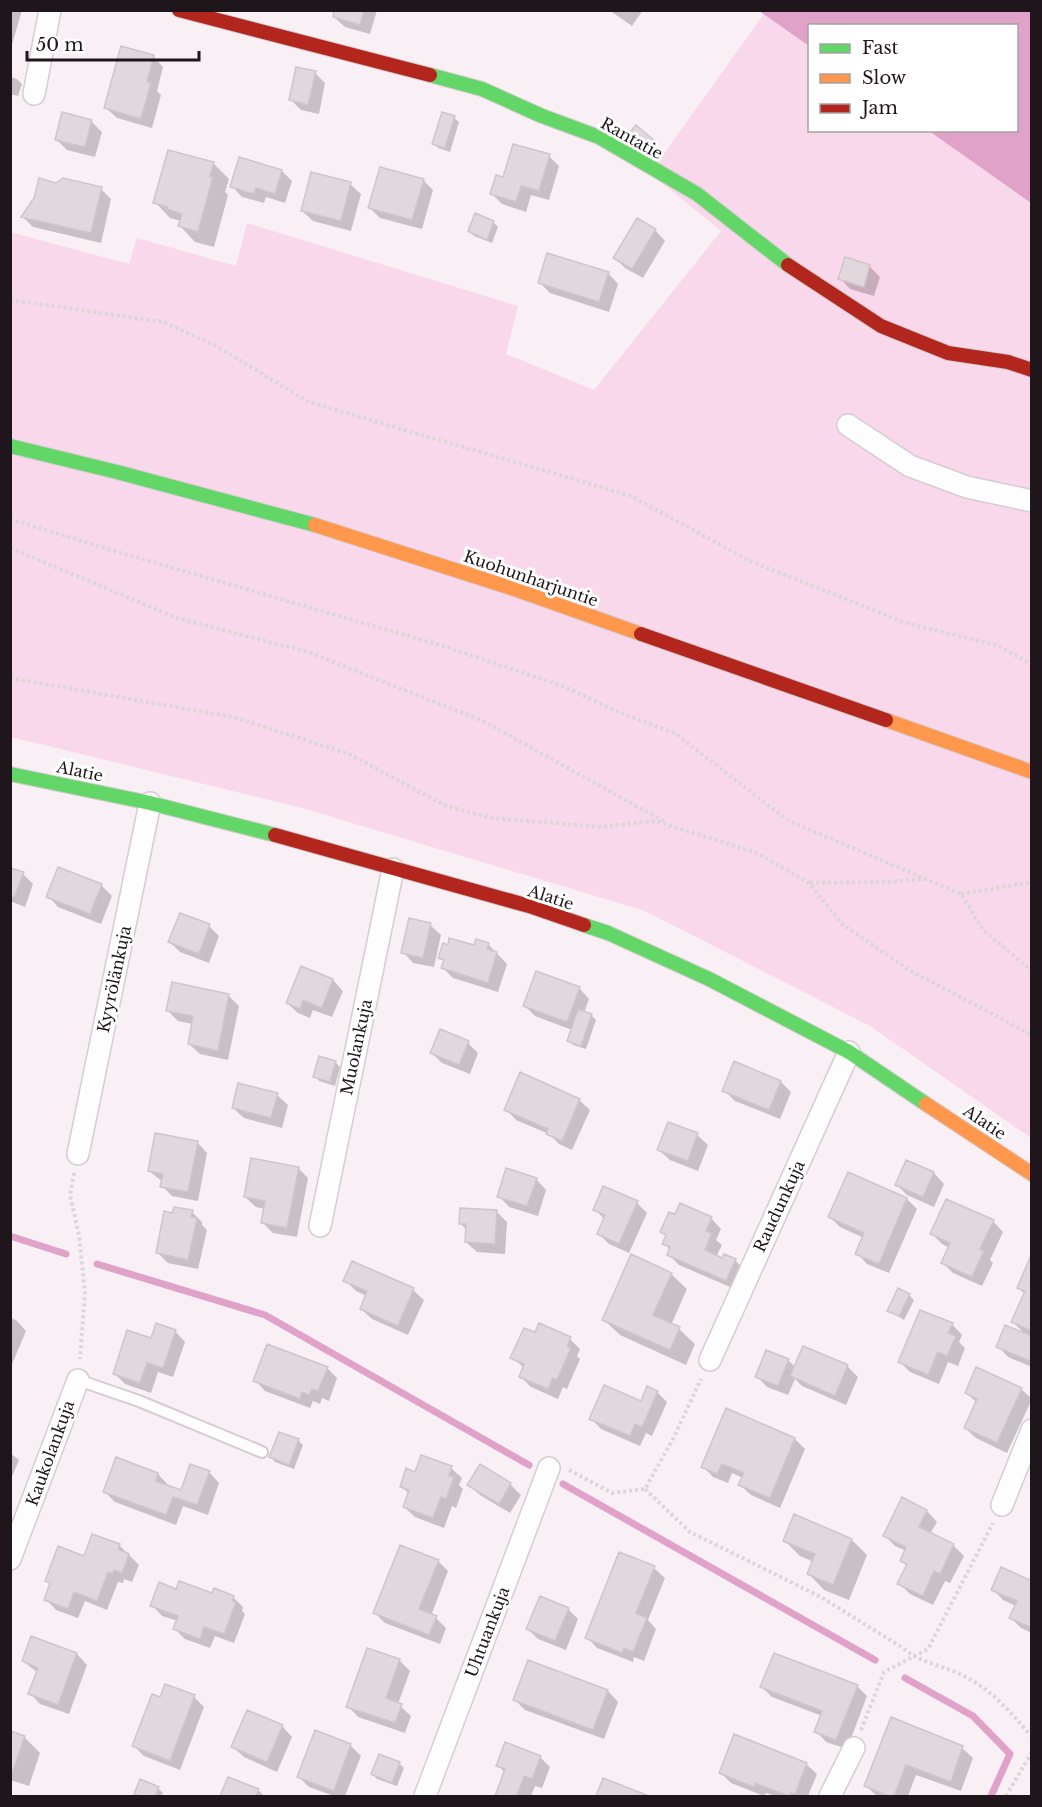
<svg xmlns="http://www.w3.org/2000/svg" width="1042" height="1807" font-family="'Libre Baskerville',serif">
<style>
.green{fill:#f9d8eb}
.water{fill:#e0a2c8}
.shadow{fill:#0003}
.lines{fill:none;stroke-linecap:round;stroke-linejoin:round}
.stream{stroke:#e0a2c8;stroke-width:7}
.building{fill:#e1d8dd;stroke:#cfc5ca;stroke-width:1.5}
.lane-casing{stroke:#d6ccd1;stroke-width:14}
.street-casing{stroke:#d6ccd1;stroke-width:24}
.fast-casing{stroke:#d6ccd1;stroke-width:16}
.slow-casing{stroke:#d6ccd1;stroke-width:16}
.jam-casing{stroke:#d6ccd1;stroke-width:16}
.path{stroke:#dad7d9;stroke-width:4;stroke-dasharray:3 3;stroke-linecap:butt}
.lane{stroke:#fefdfe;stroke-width:10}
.street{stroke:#fefdfe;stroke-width:21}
.fast{stroke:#63d668;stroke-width:14}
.slow{stroke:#ff974d;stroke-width:14}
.jam{stroke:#b3261e;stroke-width:14}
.labels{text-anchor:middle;stroke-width:6;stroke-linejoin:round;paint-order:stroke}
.street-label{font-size:16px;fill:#1f161b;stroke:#fff}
</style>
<rect width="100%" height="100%" fill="#f9f0f5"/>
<path class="green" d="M764,14L809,46L810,130L929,131L1031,203V1138L870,1026L645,911L302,808L11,737L10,232L129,264L137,238L236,266L247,223L518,306L506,354L594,390L721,231L650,173Z"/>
<path class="water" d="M759,11H1031V203L929,131L1016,130V26H810L809,46Z"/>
<path class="shadow" d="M10,10H22L11,48H10Z
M336,10H377L370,34L345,27L334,17Z
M609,10H643L632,26Z
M153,56L163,67L157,91L161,95L152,128L117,118L106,108Z
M315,73L325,83L319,114L301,110L291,100Z
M10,77L17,79L22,84L18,96L10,94Z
M454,118L459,122L450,152L438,148L433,143Z
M91,121L102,132L95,157L67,150L56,139Z
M625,140L655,143L659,148L649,161Z
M549,156L559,166L549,200L531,195L526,212L502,204L492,194L504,179Z
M213,163L229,179L225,192L228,195L214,247L195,242L180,226L181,221L170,218L155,202Z
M282,171L292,181L285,203L266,197L264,203L242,197L232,186Z
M423,180L433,190L422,229L380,218L370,208Z
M350,184L361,194L351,231L313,221L302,211Z
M101,189L111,199L101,243L33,227L23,217Z
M476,215L494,223L498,227L492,243L474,236L469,231Z
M655,230L665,241L643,278L625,268L615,258Z
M870,267L880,277L874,296L850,289L840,278Z
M608,273L618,284L609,312L550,293L540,283Z
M10,868L23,874L33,884L25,907L10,901Z
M59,869L102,886L112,896L101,924L58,907L48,896Z
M430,925L441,935L434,967L413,963L403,952Z
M209,926L219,936L209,963L180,952L170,942Z
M488,944L507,964L498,992L453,978L443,968L445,962L440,958Z
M301,968L333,980L343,991L332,1017L313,1010L310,1018L298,1013L287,1003Z
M579,988L589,999L584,1013L591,1015L596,1020L586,1049L573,1045L569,1040L572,1030L535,1016L525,1006Z
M228,995L239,1006L228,1060L200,1054L189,1044L193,1024L178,1021L167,1010Z
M468,1043L478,1053L470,1074L442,1063L432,1053Z
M335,1062L340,1067L335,1086L319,1081L315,1076Z
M781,1082L791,1092L780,1119L735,1101L724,1090Z
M277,1095L288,1105L282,1128L244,1118L233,1108Z
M579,1100L590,1110L572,1150L559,1144L549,1134L516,1120L506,1109Z
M697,1135L708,1145L698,1171L670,1160L659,1150Z
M197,1142L207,1153L198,1201L172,1196L162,1186L163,1182L149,1171Z
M907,1162L934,1173L944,1184L934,1207L907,1195L897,1185Z
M298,1168L308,1178L297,1237L273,1233L263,1223L265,1209L256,1207L245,1197Z
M536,1179L546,1190L538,1216L509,1207L499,1196Z
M907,1199L917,1209L889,1273L867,1264L857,1253L864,1238L840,1227L830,1217Z
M637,1203L647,1213L629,1253L609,1244L599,1234L605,1220L595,1209Z
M192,1212L202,1222V1225L207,1230L198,1269L168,1263L157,1252L173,1215Z
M497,1212L507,1222L505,1254L477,1252L466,1242L467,1230L460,1223Z
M711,1218L721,1229L716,1240L722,1245L716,1257L723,1259L735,1260L745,1271L737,1290L679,1265L668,1254L670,1250L664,1243L667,1237L662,1232Z
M993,1221L1003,1232L990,1260L993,1263L982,1286L953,1273L943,1263L950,1248L942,1244L932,1234Z
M1032,1257V1367L1008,1357L998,1346L1026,1335L1013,1322L1025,1294L1018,1288Z
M353,1263L413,1290L424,1300L408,1335L372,1319L361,1309L367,1296L356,1291L345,1280Z
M671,1274L687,1289L671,1325L679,1329L695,1344L686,1365L620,1335L604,1320Z
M909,1295L914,1300L904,1320L889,1310Z
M10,1318L16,1320L26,1331L10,1369Z
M952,1324L962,1335L959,1342L965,1348L958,1366L948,1362L939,1384L910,1372L900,1362Z
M175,1331L185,1342L173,1377L158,1372L151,1393L125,1384L114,1373L152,1340Z
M536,1334L570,1339L580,1349L577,1356L580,1359L567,1389L563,1387L558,1399L531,1387L520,1376L524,1368L512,1357Z
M804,1348L848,1367L858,1377L846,1405L802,1386L795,1379L788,1395L767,1387L757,1376L788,1360L795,1367Z
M327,1368L337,1378L329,1401L322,1398L320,1404L313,1401L310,1408L265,1391L255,1380Z
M1021,1389L1032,1399L1007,1453L976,1438L965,1428L977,1403L966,1392Z
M657,1392L667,1402L652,1436L646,1433L640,1446L601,1429L591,1418L641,1402Z
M795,1439L805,1449L780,1508L751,1495L740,1485L743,1478L732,1473L728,1483L713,1477L703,1466Z
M298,1440L303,1445L294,1469L275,1462L271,1457Z
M10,1453L19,1460L11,1479H10Z
M481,1466L510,1484L521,1495L510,1513L480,1495L469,1485Z
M451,1468L462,1478L459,1485L463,1489L456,1508L452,1506L444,1528L415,1517L404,1507L409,1494L401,1486L416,1474Z
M209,1472L219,1483L208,1515L183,1506L176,1525L115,1502L105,1492L158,1474L168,1485L167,1487L182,1492Z
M902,1499L927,1511L937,1522L930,1534L953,1545L964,1556L950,1583L945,1581L933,1605L910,1594L899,1583L907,1566L901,1561L906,1551L895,1546L885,1536Z
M784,1540H852L867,1555L849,1600L824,1590L809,1574L814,1562L800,1556Z
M119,1545L139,1565L132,1582L124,1579L123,1583L118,1582L107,1610L85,1601L78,1618L56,1610L46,1599L51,1585L46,1580L85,1558Z
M438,1561L448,1571L431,1616L436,1618L446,1628L440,1644L385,1623L375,1613Z
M654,1568L665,1578L648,1620L656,1629L644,1661L634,1657L633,1662L597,1648L587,1637Z
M1032,1583V1633L1021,1628L1011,1618L1016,1606L1003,1600L993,1589Z
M177,1591L233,1597L243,1607L242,1611L245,1614L234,1643L215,1636L210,1648L185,1639L175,1629L178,1621L162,1616L152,1605Z
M568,1609L578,1619L566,1650L538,1639L528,1629Z
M32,1638L77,1654L87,1665L69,1714L40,1704L30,1693L38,1673L23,1661Z
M399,1660L410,1671L398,1704L411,1716L405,1733L358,1717L348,1706Z
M528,1662L608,1691L618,1702L604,1739L525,1710L514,1699Z
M857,1686L867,1696L847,1749L826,1742L816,1731L822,1716L772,1697L762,1687Z
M194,1697L204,1707L180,1770L144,1756L134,1746L161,1699Z
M892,1719L962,1748L973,1758L961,1791L916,1775L908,1796H877L866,1786Z
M282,1726L292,1737L277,1772L244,1757L233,1747Z
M316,1732L351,1746L361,1756L345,1796H334L309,1787L299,1777Z
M10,1733L24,1737L40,1753L29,1786L10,1780Z
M540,1757L550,1767L542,1788L535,1786L531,1796L497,1795L505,1773L498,1765Z
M399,1763L404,1768L397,1786L377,1779L372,1774Z
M806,1764L817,1774L808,1796H776L766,1793L764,1796L731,1783L721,1773Z
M229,1779L258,1790L264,1796H222Z
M604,1780L645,1796H598Z
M158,1788L163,1793L161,1796H139L136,1794Z"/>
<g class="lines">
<path class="stream" d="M10,1236L66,1254
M97,1264L265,1315L529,1465
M563,1484L875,1660
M905,1678L973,1716L1010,1754L991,1796"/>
</g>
<path class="building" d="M334,10H364L360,25L333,17Z
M121,46L154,55L147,82L151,83L141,119L104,108Z
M296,67L316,71L308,105L289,100Z
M62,112L92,120L85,147L55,140Z
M442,112L455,116L445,148L432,144Z
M636,125L656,142L643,157L623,140Z
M513,144L550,154L539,191L521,186L516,202L490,194L496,175L503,177Z
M168,150L214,162L210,177H213L198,232L178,226L182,214L167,209L168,207L153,203Z
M239,157L282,170L275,194L256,188L254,194L230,187Z
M380,167L424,179L412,220L368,208Z
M311,172L351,182L341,221L301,211Z
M39,178L56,183L63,178L102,187L91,233L21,217L34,198Z
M475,213L494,221L487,240L468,231Z
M637,218L656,229L632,269L613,258Z
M547,253L609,272L599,302L538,283Z
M845,257L870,265L864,287L838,279Z
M58,867L102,884L90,914L46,897Z
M10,868L24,872L14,898L10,896Z
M180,913L210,924L199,954L168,942Z
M409,918L431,923L423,958L401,953Z
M449,938L474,945L476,939L489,943L487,949L497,952L488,983L441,968L444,960L438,958L443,943L448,945Z
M301,966L333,979L322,1008L303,1000L300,1009L286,1003Z
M536,971L580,987L567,1022L523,1006Z
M172,982L229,994L218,1051L188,1044L193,1016L166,1011Z
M578,1009L592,1014L581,1046L567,1041Z
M440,1029L469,1041L459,1065L430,1053Z
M319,1056L336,1061L330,1082L313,1077Z
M734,1061L781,1081L769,1110L722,1091Z
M520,1072L580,1099L562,1141L546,1134L548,1129L504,1110Z
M238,1083L278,1093L271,1118L232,1108Z
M668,1122L698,1133L688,1161L657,1150Z
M155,1133L198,1141L188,1192L160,1187L163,1174L148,1171Z
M251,1158L299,1167L287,1228L261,1223L265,1201L244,1197Z
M906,1160L934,1172L923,1197L895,1185Z
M506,1168L537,1178L527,1206L497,1197Z
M848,1172L907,1198L879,1264L855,1254L864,1233L828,1217Z
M603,1186L638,1201L619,1244L597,1234L605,1215L593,1210Z
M946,1199L994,1220L980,1249L984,1251L972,1277L941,1263L950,1243L930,1234Z
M680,1203L712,1217L706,1231L712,1233L705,1250L722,1258L724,1254L736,1259L726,1281L667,1255L670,1247L662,1244L666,1235L660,1232L669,1212L675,1214Z
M174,1207L193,1210L191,1217L197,1218L188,1260L156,1253L164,1211L172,1213Z
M460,1208L497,1210L495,1244L465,1242L466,1224H459Z
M1032,1253V1331L1011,1322L1025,1291L1017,1288Z
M631,1254L672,1273L653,1315L680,1327L670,1350L602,1320Z
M352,1261L414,1288L398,1326L360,1309L367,1291L343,1281Z
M898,1288L910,1294L899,1316L887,1311Z
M920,1310L953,1323L948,1333L956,1336L947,1356L938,1352L928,1375L898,1362Z
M156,1323L176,1330L163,1368L147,1363L140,1383L113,1374L127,1330L151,1338Z
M539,1323L571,1337L567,1346L571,1348L557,1380L553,1378L548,1389L519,1377L524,1364L510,1358L524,1328L535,1332Z
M1005,1325L1032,1336L1030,1361L996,1347Z
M267,1344L328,1367L318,1391L312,1389L309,1395L302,1392L300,1399L253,1381Z
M803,1346L848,1365L835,1396L790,1376Z
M766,1350L789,1359L778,1386L755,1377Z
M976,1367L1022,1388L997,1443L964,1428L977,1399L965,1393Z
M604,1385L641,1401L647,1386L658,1391L642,1427L635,1424L630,1436L589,1419Z
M726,1408L795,1438L770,1498L738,1485L744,1473L722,1464L717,1474L701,1467Z
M279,1432L299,1439L289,1465L269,1457Z
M421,1455L452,1466L449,1476L454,1477L446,1499L441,1497L433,1518L403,1507L409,1490L400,1487L406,1468L415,1472Z
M116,1457L158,1473L156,1481L181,1490L190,1464L210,1471L197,1505L173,1497L166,1515L103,1492Z
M480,1464L511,1483L499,1504L467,1485Z
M902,1497L927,1510L919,1527L954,1544L940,1574L934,1571L923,1596L897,1584L907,1564L900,1561L906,1547L883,1536Z
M794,1514L852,1539L833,1585L807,1574L815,1554L783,1541Z
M92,1534L120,1544L118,1549L129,1554L122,1573L114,1570L112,1574L108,1572L97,1601L74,1592L68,1609L44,1600L50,1583L45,1581L58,1546L84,1556Z
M400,1545L439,1560L419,1609L437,1616L429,1635L373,1613Z
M619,1552L655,1566L636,1613L647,1618L633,1652L624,1648L622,1653L585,1638Z
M1001,1567L1032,1581V1628L1009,1618L1017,1601L991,1590Z
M179,1581L212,1593L214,1588L234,1596L232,1601L236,1602L224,1634L204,1627L200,1639L173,1629L178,1616L150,1606L159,1582L176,1589Z
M540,1596L569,1608L555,1641L526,1629Z
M31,1636L77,1653L58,1705L28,1694L38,1668L22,1661Z
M367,1648L400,1659L386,1698L402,1704L395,1723L346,1707Z
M774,1653L858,1685L836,1740L814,1732L822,1711L760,1687Z
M528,1660L608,1690L593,1730L513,1700Z
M165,1684L195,1695L170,1761L132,1746L152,1694L160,1697Z
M247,1710L283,1725L267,1762L231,1747Z
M891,1717L963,1746L951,1782L906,1765L894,1796H888L864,1786Z
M315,1730L351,1744L334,1791L297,1777Z
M10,1731L25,1736L13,1771L10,1770Z
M734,1734L807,1763L795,1794L790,1793L789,1796L755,1783L754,1787L719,1773Z
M505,1742L541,1756L532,1779L524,1776L517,1796H495L505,1769L496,1766Z
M379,1754L400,1762L392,1783L371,1774Z
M228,1777L259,1789L256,1796H220Z
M603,1778L649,1796H596Z
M140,1779L159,1787L155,1796H140L134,1794Z"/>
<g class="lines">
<g class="lane-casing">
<path id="lane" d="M78,1380L139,1401L262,1452"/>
</g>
<g class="street-casing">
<path id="street" d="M34,94L50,10
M848,425L910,466L967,487L1032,501
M78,1154L150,803
M320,1226L393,869
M710,1360L849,1052
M1002,1505L1032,1430
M10,1559L78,1380
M425,1796L549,1468
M830,1796L854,1748"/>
</g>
<g class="fast-casing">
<path id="fast" d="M430,75L482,89L542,116L599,137L697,194L788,265
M10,446L117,472L315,525
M10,774L150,803L275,835
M584,925L608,933L709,979L849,1052L926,1104"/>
</g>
<g class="slow-casing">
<path id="slow" d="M315,525L514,589L641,634
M886,720L1032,772
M926,1104L1032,1174"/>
</g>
<g class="jam-casing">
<path id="jam" d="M179,10L430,75
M788,265L881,326L948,353L1008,362L1032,370
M641,634L886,720
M275,835L529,906L584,925"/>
</g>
<path class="path" d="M10,300L163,322L216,346L309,402L631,496L750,561L906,623L996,645L1032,664
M10,519L121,553L440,645L563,686L618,712L674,733L789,821L961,894L983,930L1032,971
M10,548L177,618L308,652L483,721L665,822
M10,678L233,717L349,754L446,806L491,818L601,827L655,821L757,853L809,883L842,924L911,971L1032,1035
M810,883L888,882L925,879
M961,894L1032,882
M74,1173L70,1195L79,1235L85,1292L80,1359
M569,1470L612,1493L645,1489L673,1439L701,1379
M645,1489L690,1532L821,1597L903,1648C920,1663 942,1665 962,1675C994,1691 1009,1711 1032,1737
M861,1730L884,1672L928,1649L993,1523
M1006,1796L1032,1752"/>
<use href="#lane" class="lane"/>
<use href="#street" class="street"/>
<use href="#fast" class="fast"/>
<use href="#slow" class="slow"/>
<use href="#jam" class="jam"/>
</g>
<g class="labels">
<g class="street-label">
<text transform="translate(632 138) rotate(29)" y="6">Rantatie</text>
<text transform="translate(531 578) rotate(19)" y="6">Kuohunharjuntie</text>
<text transform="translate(80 771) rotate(12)" y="6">Alatie</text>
<text transform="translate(551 897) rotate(18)" y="6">Alatie</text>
<text transform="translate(114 979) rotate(-78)" y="6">Kyyrölänkuja</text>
<text transform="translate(356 1047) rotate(-78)" y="6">Muolankuja</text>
<text transform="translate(985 1122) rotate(34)" y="6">Alatie</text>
<text transform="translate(779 1206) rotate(-65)" y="6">Raudunkuja</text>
<text transform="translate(50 1453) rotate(-70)" y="6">Kaukolankuja</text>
<text transform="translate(487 1632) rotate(-69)" y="6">Uhtuankuja</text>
</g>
</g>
<rect width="1042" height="1807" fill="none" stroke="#1f161b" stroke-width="24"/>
<rect x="808" y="24" width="210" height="108" fill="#ffffff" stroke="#a5a2a4" stroke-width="1.5"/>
<rect x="820" y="44" width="30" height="9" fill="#63d668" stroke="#a5a2a4" stroke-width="1.5"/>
<text x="862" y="54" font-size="18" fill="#1f161b">Fast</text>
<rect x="820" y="74" width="30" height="9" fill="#ff974d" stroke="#a5a2a4" stroke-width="1.5"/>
<text x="862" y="84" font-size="18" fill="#1f161b">Slow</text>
<rect x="820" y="104" width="30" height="9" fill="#b3261e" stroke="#a5a2a4" stroke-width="1.5"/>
<text x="862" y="114" font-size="18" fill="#1f161b">Jam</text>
<path d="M27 51v9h172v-9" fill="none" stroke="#1f161b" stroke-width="3"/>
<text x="36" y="51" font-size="18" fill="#1f161b" stroke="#ffffff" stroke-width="4.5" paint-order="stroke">50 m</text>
</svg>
